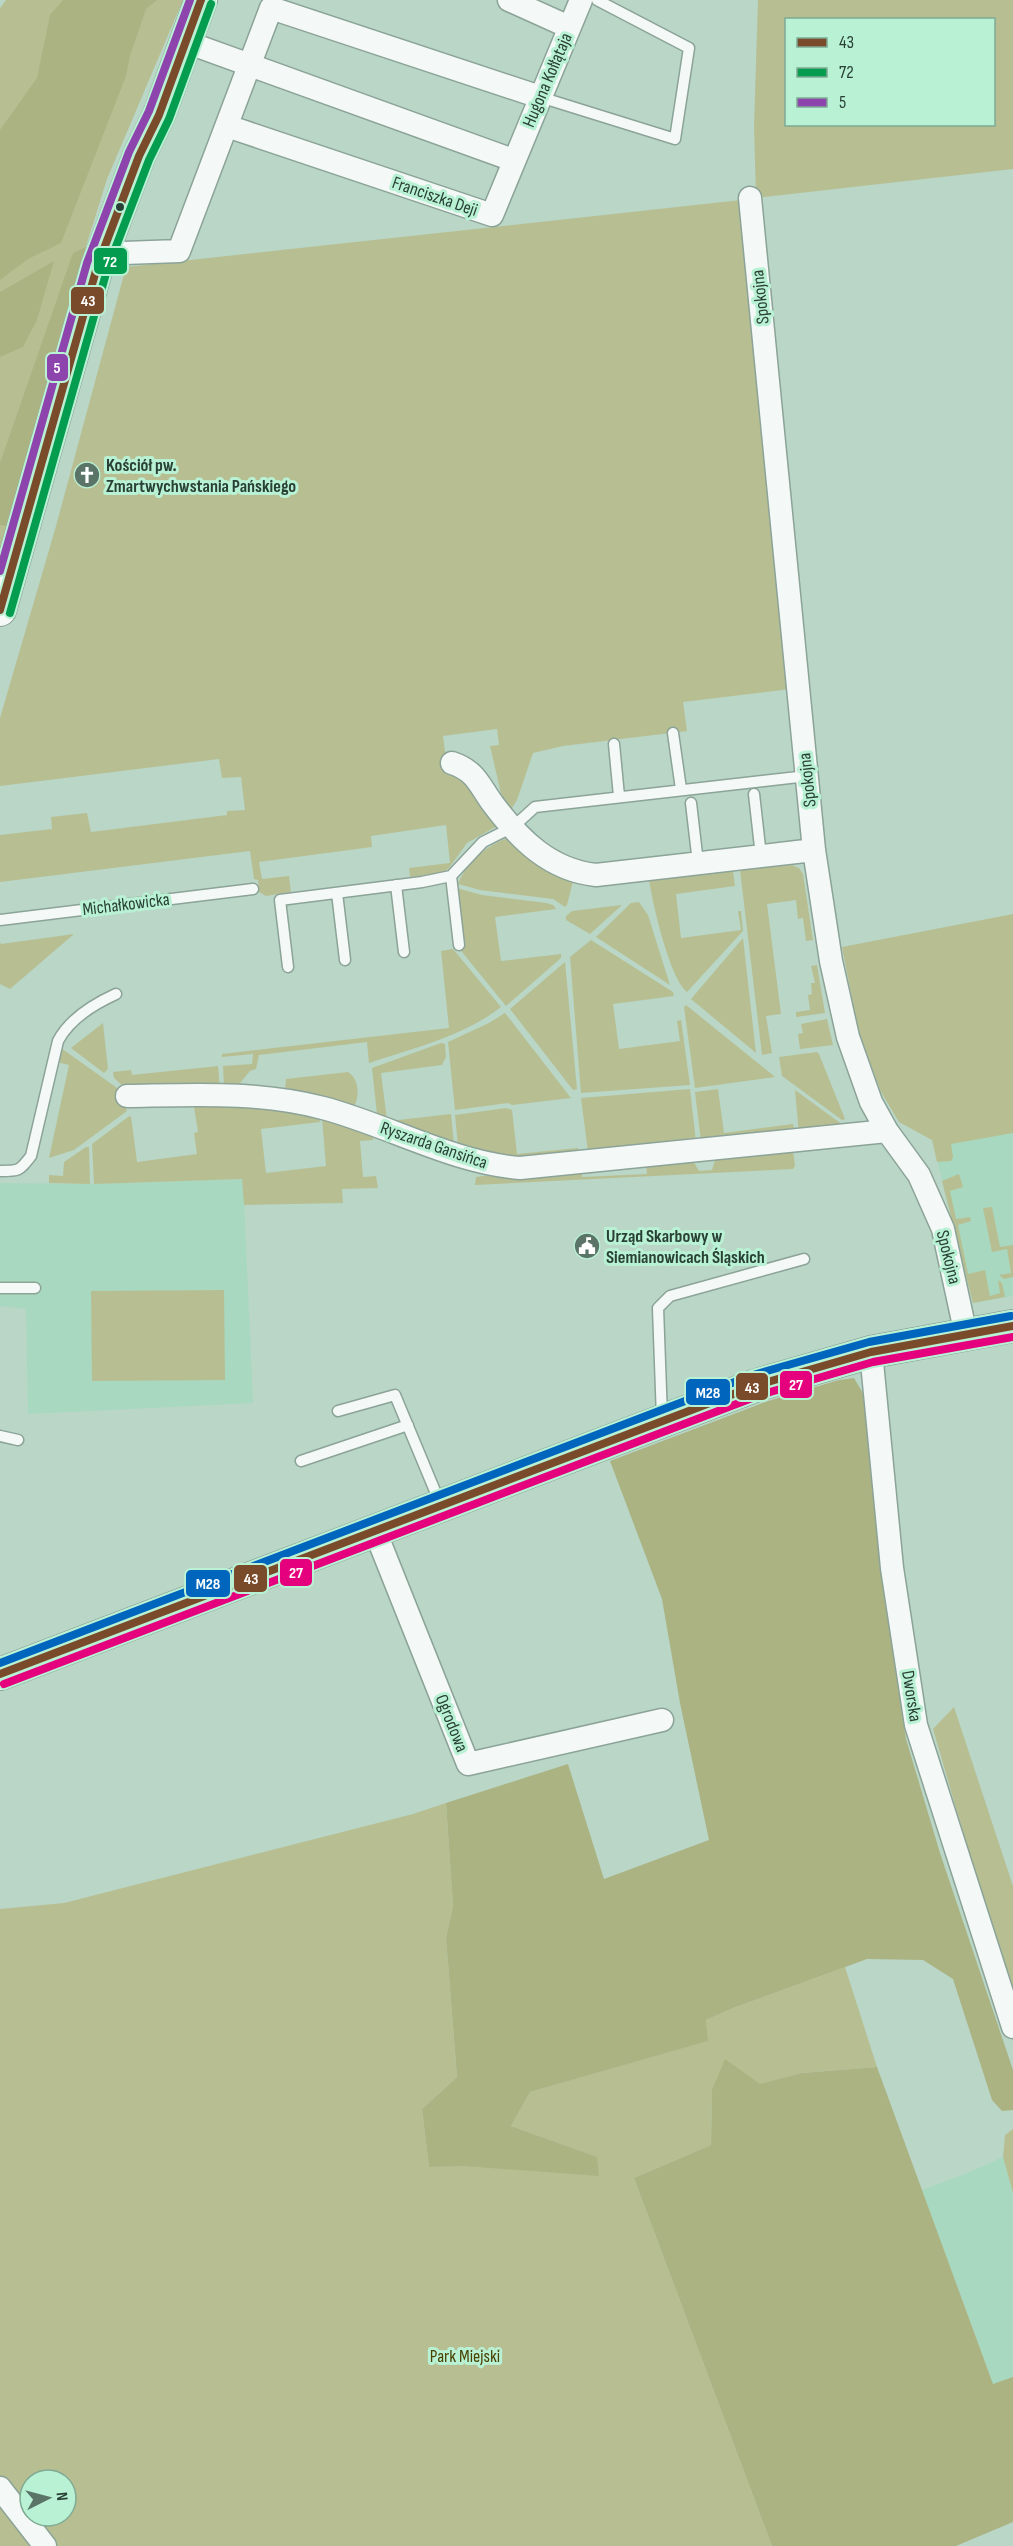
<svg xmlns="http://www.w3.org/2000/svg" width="1013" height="2546" font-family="'Sofia Sans Condensed',sans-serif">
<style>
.built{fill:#a8d8bf}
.green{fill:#b7bf92;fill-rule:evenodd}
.forest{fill:#abb382}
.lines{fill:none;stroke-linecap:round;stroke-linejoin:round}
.lane-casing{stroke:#8ca398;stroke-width:13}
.street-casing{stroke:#8ca398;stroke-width:25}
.secondary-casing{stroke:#8ca398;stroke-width:34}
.lane{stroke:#f4f9f7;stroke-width:10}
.street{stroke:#f4f9f7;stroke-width:22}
.secondary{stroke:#f4f9f7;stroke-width:32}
.bus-1-casing{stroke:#b9f1d4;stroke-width:12}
.bus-2-casing{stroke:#b9f1d4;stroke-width:12}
.bus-3-casing{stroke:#b9f1d4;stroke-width:12}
.bus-4-casing{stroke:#b9f1d4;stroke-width:12}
.bus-5-casing{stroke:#b9f1d4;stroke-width:12}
.bus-1{stroke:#7a4b2a;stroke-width:8}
.bus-2{stroke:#049c4e;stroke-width:8}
.bus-3{stroke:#8e44ad;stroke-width:8}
.bus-4{stroke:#e5007d;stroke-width:8}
.bus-5{stroke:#0065bd;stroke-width:8}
.bus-dot{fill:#294035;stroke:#b9f1d4;stroke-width:2}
.labels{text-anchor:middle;stroke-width:6;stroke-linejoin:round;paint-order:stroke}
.street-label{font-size:18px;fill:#294035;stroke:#b9f1d4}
.poi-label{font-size:18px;font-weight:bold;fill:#294035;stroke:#b9f1d4;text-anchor:start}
.park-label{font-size:18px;fill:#4a4203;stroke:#b9f1d4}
.line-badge{stroke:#b9f1d4;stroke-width:2}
.badge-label{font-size:16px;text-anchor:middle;font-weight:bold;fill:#fff}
</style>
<rect width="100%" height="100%" fill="#b9d6c7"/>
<path class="built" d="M1013,1125V1296L973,1303L932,1140Z
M243,1179L253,1403L28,1414L26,1309L0,1306V1183L91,1184Z
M1003,2157L1013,2193V2377L993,2384L922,2190L965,2174Z"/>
<path class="green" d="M6,0H183L107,179L78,272L0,551V8Z
M758,0H1013V169L756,198L754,126ZM786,20H994V124H786Z
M741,200L790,689L683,702L687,731L563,746L533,753L517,800L510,811L502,798L490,746L499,745L497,729L443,736L448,775L464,774L497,826L467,843L449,868L442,873L410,877L409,868L450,863L446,825L371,836L372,847L259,862L262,879L289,876L291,892L266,896L259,892L258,880L254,879L250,851L0,882V835L52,829L51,817L87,813L91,832L227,815V811L245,810L241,777L222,778L219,759L0,786V718L56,526L126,267Z
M510,837L573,881L567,905L565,907L553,899L480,890L458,884C468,860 486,846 510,837Z
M792,865L799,868L803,874L813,940L806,941L803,918L798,919L796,900L767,904L781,1014L766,1016L772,1053L762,1055L740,870Z
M733,871L735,886L676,894L681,938L741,930L738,911H741L743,931L687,992C670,979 652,902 649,879Z
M457,888L482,895L546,903L553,905L556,909L495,917L501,961L561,954V958L506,1006L462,952L461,948L465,947Z
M639,902L648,915L670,985L596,937L631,903Z
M622,905L590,934L566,920V916L572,911Z
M1013,914V1133L951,1144L953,1157L951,1161L937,1162L932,1140L899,1122L881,1092L858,1030L842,947Z
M74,934L10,989L0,984V942L1,944Z
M743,938L756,1053L691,999Z
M591,940L673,992L674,996L613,1004L619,1049L680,1041L677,1021L681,1020L690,1085L581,1093L570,957Z
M453,949L501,1007C464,1036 414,1048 369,1063L367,1042L259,1055L256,1069L250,1071L240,1083L245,1087L224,1088L223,1066L252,1064L253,1054L222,1057V1054L449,1028L441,951Z
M565,962L577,1089L573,1090L510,1009Z
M817,965L825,1013L796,1017V1012L810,1010L808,995L812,994L811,983H815L811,966Z
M686,1005L774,1076L775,1077L695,1088L684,1007Z
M505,1013L571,1098L512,1105L508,1103L455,1110L448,1042L489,1023Z
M827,1019L833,1045L800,1049L798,1034L803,1033L801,1024Z
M103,1023L108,1069L104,1073L71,1048Z
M441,1043L445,1044L446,1057L442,1065L381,1073L387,1120L377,1114L372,1068Z
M61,1048L117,1088L127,1111L74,1150L49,1158L69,1065L57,1062Z
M817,1052L819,1054L845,1119L842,1120L782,1076L779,1057Z
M218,1066L220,1088L123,1086L114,1078L113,1072L131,1070L132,1075Z
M348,1072C359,1079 360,1096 354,1106L285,1091L286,1079Z
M690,1089L696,1142L588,1152L581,1098Z
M718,1089L724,1133L793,1124L795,1134L701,1142L695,1092Z
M795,1090L843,1125L799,1134Z
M203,1106L257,1108L319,1117L320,1122L261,1129L266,1173L326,1166L322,1118L373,1137V1140L360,1141L363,1177L376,1176L378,1188L342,1189L343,1203L244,1205L242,1179L94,1184L92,1144L128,1117L131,1116L137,1162L197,1154L194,1133L198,1132L194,1107Z
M506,1108L512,1110L517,1154L578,1148L579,1152L501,1159L458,1146L455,1115Z
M451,1114L454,1144L390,1121Z
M86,1147H89L90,1184L49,1183V1175L63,1176L64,1162Z
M793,1151L795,1166L793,1169L475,1185L476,1177L483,1176L582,1169V1177L647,1174L646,1163L692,1159L699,1171L712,1170L716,1157Z
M959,1174L963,1187L950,1191L956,1219L970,1217L971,1221L958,1225L968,1274L985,1270L990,1296L1000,1293L998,1280L1002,1283L1005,1297L973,1303L942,1181Z
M992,1207L1000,1247L1013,1245V1277L1004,1279L999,1275L1011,1273L1007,1249L992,1252L983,1208Z
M224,1290L225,1380L92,1381L91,1291Z
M954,1707L1013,1886V2004L933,1729Z
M446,1803L453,1906L446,1938L457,2077L422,2109L429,2167L596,2157L511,2126L530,2092L707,2041L706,2020L733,2008L845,1967L877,2067L802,2073L760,2085L712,2090L711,2145L634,2178L772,2546H0V1909L64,1903L413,1814ZM30,2480H66V2516H30Z
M1013,2129V2193L1003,2157L1005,2135Z"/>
<path class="forest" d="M63,0H157L146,9L130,56L126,76L61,243L28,259L0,280V130L37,78L50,15Z
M86,247L7,526L0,525V463L73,253Z
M54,261L37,320L23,347L0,357V292Z
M854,1378L864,1395L881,1575L906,1739L940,1853L1013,2070V2110L1002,2111L992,2100L953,1979L923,1960L867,1959L733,2008L706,2020L708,2041L530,2092L511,2126L597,2157L599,2176L464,2166L429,2167L422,2109L457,2077L446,1938L453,1906L446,1803L568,1764L604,1879L709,1840L680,1703L662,1599L610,1461L768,1401L839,1380Z
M725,2059L760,2084L802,2073L877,2067L993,2384L1013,2377V2522L956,2546H772L634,2178L711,2145L712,2090Z"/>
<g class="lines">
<g class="lane-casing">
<path id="lane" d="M540,97L675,139L689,48L597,0
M673,733L681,789
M614,744L619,796
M754,794L761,856
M691,803L698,863
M451,876L459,945
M396,885L404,952
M337,893L345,960
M0,920L253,889
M288,967L280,900L422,882L451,876L483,842L513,827L535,807L807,776
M0,1171C20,1171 19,1171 31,1156L58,1041C70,1018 94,1004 116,994
M0,1288H35
M338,1411L395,1395L440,1503
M662,1418L658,1308L670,1296L804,1259
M0,1436L18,1440
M301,1461L408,1425"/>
</g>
<g class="street-casing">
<path id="street" d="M509,0L569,27
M186,42L513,160
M227,126L492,215L581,0
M750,198L814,850L831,961L848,1037L871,1102L887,1131L919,1175L943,1229L966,1335
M104,247L124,253L179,251L271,8L540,97
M452,763C476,771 479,785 493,804C520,840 550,870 596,875L814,850
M127,1096C193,1095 259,1091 323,1108C388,1125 453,1163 520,1168L887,1131
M871,1352L892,1568L916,1725L1013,2027
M375,1531L468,1764L662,1720
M0,2488L45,2546"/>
</g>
<g class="secondary-casing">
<path id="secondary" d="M0,610L97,267L139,156L159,115L201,0
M0,1674L757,1385L871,1352L1013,1326"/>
</g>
<use href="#lane" class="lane"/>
<use href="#street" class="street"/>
<use href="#secondary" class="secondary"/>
<g class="bus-1-casing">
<path id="bus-1" d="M0,610L97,267L139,156L159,115L201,0
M0,1674L757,1385L871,1352L1013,1326"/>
</g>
<g class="bus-2-casing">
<path id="bus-2" d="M10,613L107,270L149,160L169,119L211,4"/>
</g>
<g class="bus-3-casing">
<path id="bus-3" d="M0,571L87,263L129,152L149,111L190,0"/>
</g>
<g class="bus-4-casing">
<path id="bus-4" d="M4,1684L760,1395L873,1362L1013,1337"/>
</g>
<g class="bus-5-casing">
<path id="bus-5" d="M0,1663L753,1375L869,1342L1011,1316"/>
</g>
<use href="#bus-1" class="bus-1"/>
<use href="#bus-2" class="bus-2"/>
<use href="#bus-3" class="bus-3"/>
<use href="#bus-4" class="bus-4"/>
<use href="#bus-5" class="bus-5"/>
</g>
<defs>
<g id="church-disc" transform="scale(1.35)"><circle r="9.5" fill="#5b7468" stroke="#b9f1d4"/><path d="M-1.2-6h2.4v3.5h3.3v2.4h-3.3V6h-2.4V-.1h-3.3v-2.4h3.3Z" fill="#fff"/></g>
<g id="civic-disc" transform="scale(1.35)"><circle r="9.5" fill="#5b7468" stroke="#b9f1d4"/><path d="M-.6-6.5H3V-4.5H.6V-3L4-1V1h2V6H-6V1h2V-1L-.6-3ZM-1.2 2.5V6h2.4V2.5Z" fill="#fff"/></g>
</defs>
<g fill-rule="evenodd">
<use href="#church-disc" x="87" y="475"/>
<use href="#civic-disc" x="587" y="1246"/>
</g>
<circle class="bus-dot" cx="120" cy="207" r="5"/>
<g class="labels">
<g class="street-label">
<text transform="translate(547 80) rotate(-67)" y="6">Hugona Kołłątaja</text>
<text transform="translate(435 196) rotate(19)" y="6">Franciszka Deji</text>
<text transform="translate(760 297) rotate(-96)" y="6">Spokojna</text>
<text transform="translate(807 780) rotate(-96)" y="6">Spokojna</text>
<text transform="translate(126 904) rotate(-7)" y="6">Michałkowicka</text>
<text transform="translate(434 1145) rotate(19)" y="6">Ryszarda Gansińca</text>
<text transform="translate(949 1257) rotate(76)" y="6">Spokojna</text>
<text transform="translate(912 1696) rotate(81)" y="6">Dworska</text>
<text transform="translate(452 1723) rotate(68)" y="6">Ogrodowa</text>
</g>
<g class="poi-label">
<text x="106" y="471">Kościół pw.<tspan x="106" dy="21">Zmartwychwstania Pańskiego</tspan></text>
<text x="606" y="1242">Urząd Skarbowy w<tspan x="606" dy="21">Siemianowicach Śląskich</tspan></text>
</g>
<g class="park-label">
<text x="465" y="2362">Park Miejski</text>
</g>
</g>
<g class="line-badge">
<rect x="93" y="247" width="35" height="28" rx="6" fill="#049c4e"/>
<rect x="70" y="286" width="35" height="29" rx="6" fill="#7a4b2a"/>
<rect x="46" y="353" width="23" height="29" rx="6" fill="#8e44ad"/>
<rect x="779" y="1370" width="34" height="29" rx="6" fill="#e5007d"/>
<rect x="735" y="1372" width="34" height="29" rx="6" fill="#7a4b2a"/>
<rect x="685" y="1378" width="46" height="28" rx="6" fill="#0065bd"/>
<rect x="279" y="1558" width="34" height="29" rx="6" fill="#e5007d"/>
<rect x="233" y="1564" width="35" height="29" rx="6" fill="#7a4b2a"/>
<rect x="185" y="1569" width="46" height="29" rx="6" fill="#0065bd"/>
</g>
<g class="badge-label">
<text x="110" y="267">72</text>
<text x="88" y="306">43</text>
<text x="57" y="373">5</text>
<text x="796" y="1390">27</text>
<text x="752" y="1393">43</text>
<text x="708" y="1398">M28</text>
<text x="296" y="1578">27</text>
<text x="251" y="1584">43</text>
<text x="208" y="1589">M28</text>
</g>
<rect x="785" y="18" width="210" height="108" fill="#b9f1d4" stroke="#7faa94" stroke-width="1.5"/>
<rect x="797" y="38" width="30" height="9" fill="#7a4b2a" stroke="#7faa94" stroke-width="1.5"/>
<text x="839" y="48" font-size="18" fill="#294035">43</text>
<rect x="797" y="68" width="30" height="9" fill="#049c4e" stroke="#7faa94" stroke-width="1.5"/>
<text x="839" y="78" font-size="18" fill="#294035">72</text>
<rect x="797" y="98" width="30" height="9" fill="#8e44ad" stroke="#7faa94" stroke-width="1.5"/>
<text x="839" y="108" font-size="18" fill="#294035">5</text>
<g transform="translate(48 2498) rotate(84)"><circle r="28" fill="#b9f1d4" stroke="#7faa94" stroke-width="1.5"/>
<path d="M0-4.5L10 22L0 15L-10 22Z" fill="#5b7468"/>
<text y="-9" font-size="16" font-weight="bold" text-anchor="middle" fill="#294035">N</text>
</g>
</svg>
